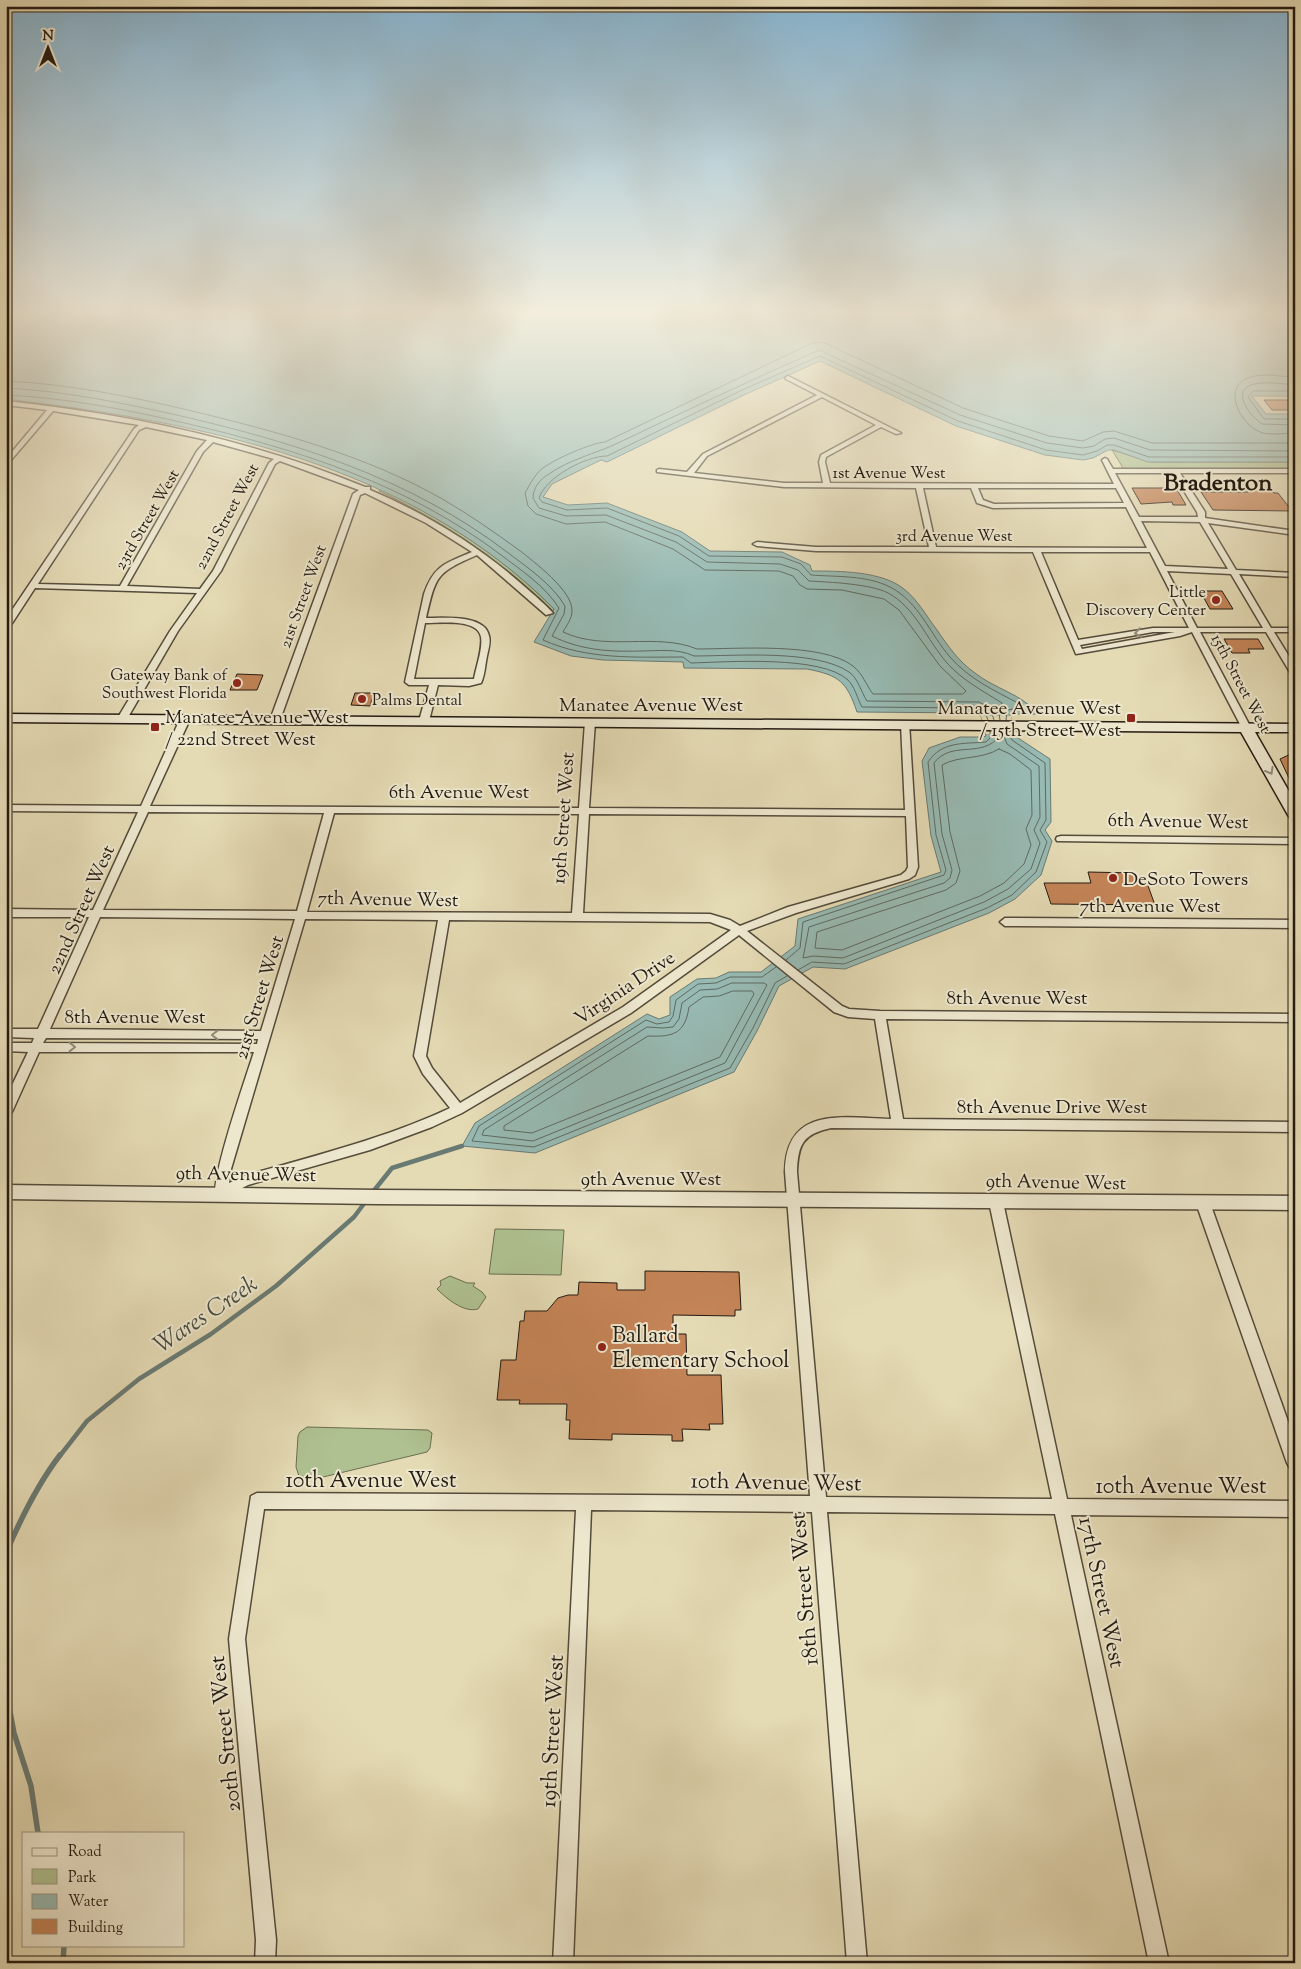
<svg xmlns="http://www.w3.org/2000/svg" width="1301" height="1969" font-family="'Sorts Mill Goudy',serif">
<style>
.green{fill:#afc191;stroke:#6a6e52}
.water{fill:#97bab3;stroke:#697a73}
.pier{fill:#e4dab4}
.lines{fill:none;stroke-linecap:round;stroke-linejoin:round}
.shore{stroke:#5e6a62;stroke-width:1}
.stream-far1{stroke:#697a73;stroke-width:4.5}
.stream{stroke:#697a73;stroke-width:5.5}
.building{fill:#c48457;stroke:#241b12}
.minor-casing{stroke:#544b3a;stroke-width:3}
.tertiary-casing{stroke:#544b3a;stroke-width:3}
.secondary-casing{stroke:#241b12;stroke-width:3}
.minor{fill:#ede7ce;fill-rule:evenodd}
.tertiary{fill:#ede7ce;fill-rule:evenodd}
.secondary{fill:#ede7ce;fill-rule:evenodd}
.oneway{stroke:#938b79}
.poi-dot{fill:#8f2418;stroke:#ede7ce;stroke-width:2}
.labels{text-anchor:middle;stroke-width:4;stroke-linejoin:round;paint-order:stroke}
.far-street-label{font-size:16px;fill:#241b12;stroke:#ede7ce}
.far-poi-label{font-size:16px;fill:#241b12;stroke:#ede7ce;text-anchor:end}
.street-label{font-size:19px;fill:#241b12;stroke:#ede7ce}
.poi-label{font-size:19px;fill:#241b12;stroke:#ede7ce;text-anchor:start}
.near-poi-label{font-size:22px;fill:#241b12;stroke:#ede7ce;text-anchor:start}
.near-street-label{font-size:22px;fill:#241b12;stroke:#ede7ce}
.far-town-label{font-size:24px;font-weight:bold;fill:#241b12;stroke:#ede7ce}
.near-water-label{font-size:24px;font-style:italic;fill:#464b42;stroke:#ede7ce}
</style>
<rect width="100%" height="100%" fill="#e4dab4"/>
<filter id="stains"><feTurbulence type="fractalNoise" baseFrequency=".004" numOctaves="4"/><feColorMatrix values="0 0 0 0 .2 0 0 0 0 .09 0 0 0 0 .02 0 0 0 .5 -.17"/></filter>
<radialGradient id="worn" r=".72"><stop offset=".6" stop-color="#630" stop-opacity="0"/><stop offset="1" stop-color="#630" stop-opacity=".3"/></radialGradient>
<path class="green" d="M1112,450L1152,462H1295V471H1125Z
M381,489C447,522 502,556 554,609L553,611C501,560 444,522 379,491Z
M495,1229L564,1230L561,1275L489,1274Z
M450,1276L467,1283H475L473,1286L482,1292L486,1297L478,1309C464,1313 447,1299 437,1289L441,1285L440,1281Z
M307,1427L428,1430L432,1433L430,1448L427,1452L319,1478L299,1476L296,1467L298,1436L300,1432Z"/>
<path class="water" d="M6,313H1295V396H1252L1266,414H1295V462H1148L1114,450H1108L1093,458L1083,460L1045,455L956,426L820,361L744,395L607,462L601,460L552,484L543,497L568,505L607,503L682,532L710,551L782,552L810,565L812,571C839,571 882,571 904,589C918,600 927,617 937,630C948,646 959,662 975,673C995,689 1022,694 1038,714H1010L1015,736L1050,759L1051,822L1045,830L1052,841L1041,875L1015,899L989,913L845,969L813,967L779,986L757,1031L734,1072L535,1153L462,1146L475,1123L647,1014L659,1019L670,1015V997L697,979L716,978L729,972H761L795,946L798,919L941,872L931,836L922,761L929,748L960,737H983L986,736L981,716L977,713L857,712C847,682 839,675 807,669L684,668L683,662L603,660L571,656L534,642L554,609C411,464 201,422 6,399Z"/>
<path class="pier" d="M981,716H1011L1014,734H986Z"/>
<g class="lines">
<path class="shore" d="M1295,377C1280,377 1263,372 1248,378C1222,388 1240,424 1260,432C1270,436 1284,433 1295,433
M6,381C68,384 128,396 188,410C275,431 366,455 444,500C470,515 494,532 519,550C534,562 573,591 572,611C572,619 566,626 563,632C606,652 656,632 697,649C737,649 822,642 853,666C863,674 866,685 873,694H963L966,691L940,666L899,610L884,599L842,590L807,589L800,585L793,576L779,571L705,570L673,549L605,522L566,524L536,514L528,506L525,493C530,484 535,474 543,468C555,459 591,443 605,442L810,344L819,342L827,344L963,408L1049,436L1083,441L1103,432L1114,431L1152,443H1295
M1295,385C1283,384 1237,376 1243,399C1245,409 1254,418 1262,424L1295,425
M6,388C65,391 123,403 181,416C298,443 411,479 507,552C528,568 552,584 565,606L564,614L552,636C580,650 609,652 640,651C658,651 677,648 694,656C735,656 815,649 849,672C858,678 861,692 867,701L979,702L990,708L994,720
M1295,391H1253L1248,397L1264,419H1295
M6,395C68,398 129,410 189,424C300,450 409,485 501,555C521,570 545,586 559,608L543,640C588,660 635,657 683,657L691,663C727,662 821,655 848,680C855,687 857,698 862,707L977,708L985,712L988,720
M1000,720L999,713L1002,703C983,691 962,680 947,663C927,640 915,607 888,593C872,584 828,582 809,581L798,570L780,564L707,562L676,542L606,515L566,516L539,508L533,498C533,488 540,479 549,474C570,459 595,454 618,443C685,411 751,380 819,350L960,415L1047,443L1083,448L1094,446L1105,439L1114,438L1150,450L1295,451
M1006,721L1007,710L1020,708V704C995,691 969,679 950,657C930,634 919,602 890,587C866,575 837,577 811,575L801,564L782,557L709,556L679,536L607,508L567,510L542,502L539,498C546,477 586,456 607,456L742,390L820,356L958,421L1046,450L1083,455L1097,451L1107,445H1114L1149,457H1295
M997,731L996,740C977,757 951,741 934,763L942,834L952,870L950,878L944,883L809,927L803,958L813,956L843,958L984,902L1008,889L1031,869L1040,843L1034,830L1040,817L1039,766L1007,744L1002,731
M999,749L1010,754L1031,770L1032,815L1026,829L1031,845L1024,864L1004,883L980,896L842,950L815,948L817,932L946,890L956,883L960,871L950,832L942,765C960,755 981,760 999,749Z
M786,960L800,948L803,922L944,875L946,870L936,835L928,762C942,741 963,744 986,742L990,738V731
M776,967L762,977H730L716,983L698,984L676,1000L673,1016L669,1022L657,1024L646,1020L479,1126L472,1141L534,1147L730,1068L753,1028L775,983L787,976
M798,970L812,962L844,964L987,908L1012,895L1036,872L1047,842L1040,830L1046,820L1045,763L1012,740L1008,731
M732,983H764L767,985L725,1063L533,1141L482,1135L484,1130L647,1027L663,1028L673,1027L679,1019L682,1003L700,990L717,989Z
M733,991H752L754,994L720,1057L532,1133L504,1130V1126L648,1036C673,1037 685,1034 689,1007L703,997L719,996Z"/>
<path class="stream-far1" d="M372,1193L392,1168L462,1146
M59,1457L87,1421L139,1379L211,1334L276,1286L354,1217L366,1201"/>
<path class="stream" d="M6,1553C21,1518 37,1485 60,1455
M6,1691L14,1733L31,1786L38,1833
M63,1963L64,1945"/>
</g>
<path class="building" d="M1264,400H1295V410H1272Z
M1132,488H1176L1186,505H1173L1172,502L1141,504Z
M1246,489H1271L1274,493H1278L1292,511L1213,510L1201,492H1248Z
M1200,591H1222L1233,609H1210Z
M1224,639H1258L1264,649H1248L1250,653H1232Z
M237,674L263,675L257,690H230Z
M355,693H374L370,706L351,705Z
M1295,752V791L1280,759Z
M1088,872L1134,873L1138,883H1147L1155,905L1051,904L1044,883H1091Z
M645,1271L739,1272L741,1310H735V1316L673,1315V1334H686L687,1375H721L723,1424H709L710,1430L682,1429L683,1441H672V1435L612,1434V1440L569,1439L570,1420H566L567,1404H519L520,1400H497L501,1360H516L520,1321H524L525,1311H547L558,1298L568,1295H578L579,1282L617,1283V1290H645Z"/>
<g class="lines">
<g class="minor-casing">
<path id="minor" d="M788,376L901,433L896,434L881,427L826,457L825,462L830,483L1114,484L1102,460L1105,458L1107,459L1113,469H1295V473H1180L1205,512V518L1295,531V535L1208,523L1236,570L1295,573V577L1239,574L1271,628H1295V632H1274L1295,666V677L1291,674L1266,632H1200L1251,728L1246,731L1243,730L1192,632L1180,636L1076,654L1033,552L816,551L757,546L753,544L757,542L816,547H929L916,488L784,487L657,472V470L659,469L687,472L703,454L817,395L786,379L785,378ZM822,397L876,425L821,455L819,462L823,483H784L694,473L707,456ZM1115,473H1173L1197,512L1198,517H1139ZM923,488H971L977,503L993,508L1126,507L1147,548L936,547ZM978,488H1116L1124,503L994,504L983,500ZM1141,521L1200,522L1228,569L1165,566ZM1041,552H1150L1189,628H1153L1078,640ZM1167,571L1231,574L1263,628H1197ZM1153,632H1175L1082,649L1080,645Z
M6,401C129,414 251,440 365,487H370V490C427,514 479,546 525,587C534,595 545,604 553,613L546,615L477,555C436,573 436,575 426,618C443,618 485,614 489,636C491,643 488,650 487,656C485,665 485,675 481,683L469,686L438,685L429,721L424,724L421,723L419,721L429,685H409L405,682L424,594C434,565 446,563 472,552L426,523L365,493L360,495L280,720L278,722H272L270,720L353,494L359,490L280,461L275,464L221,571L178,631L127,719L125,721H119L117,719L170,631L197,593L35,588L9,628H6V619L134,429L139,425L53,411L6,466V459L47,410L6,405ZM146,427L207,440L197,451L120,586L38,584L139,430ZM213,442L274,459L269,463L213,571L200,589L127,586L203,452ZM425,623C439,623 478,618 481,637C483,649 476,667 474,679H414Z
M185,716L190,719L150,806L579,808L585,722L590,719L595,722L589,808L905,810L901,724L903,722H909L918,867L915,875L909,879L796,913L747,931L842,1006L849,1009L880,1011L1295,1014V1022L886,1019L903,1119L1295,1122V1132L831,1128C803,1134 798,1144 797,1172L826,1497L1052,1499L989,1202L991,1198L996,1197L1001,1198L1003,1202L1067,1499L1295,1501V1517L1071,1515L1169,1963H1149L1055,1514L827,1512L867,1963H847L812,1512L591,1510L573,1963H553L576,1510L264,1509L245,1639L276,1940L275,1963H255L256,1940L229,1639L251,1496L257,1493L810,1496L785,1172C786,1105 843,1118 891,1119L875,1019L848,1017L834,1012L739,935L631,1013L462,1113L432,1127L370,1150L248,1185L221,1199L216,1198C209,1183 247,1074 254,1052H39L12,1112L10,1115L6,1117V1098L28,1052L6,1051V1043H32L34,1038L6,1037V1029H38L89,917H6V909L93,910L138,812L6,811V805L141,806L180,719ZM148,812L324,813L297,911L103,910ZM334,813L579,814L572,913L307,912ZM589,814L906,816L908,867L906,871L901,875L788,907L740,926L730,920L710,914L583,913ZM100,917L295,919L261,1031L50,1029ZM305,919L438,920L414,1056L423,1074L450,1108C384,1139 313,1156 244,1176L229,1183L231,1169ZM449,920L710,922L731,930L623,1007L460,1103L432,1068L426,1056ZM46,1038L258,1039L257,1044L43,1043Z
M1061,836L1295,838V844L1057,841L1056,839L1057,837Z
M1005,918L1295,920V928L1005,926L1000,922Z
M1203,1198L1208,1199L1210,1203L1295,1441V1470L1290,1468L1287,1463L1196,1203L1198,1199Z"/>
</g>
<g class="tertiary-casing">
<path id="tertiary" d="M6,1185L377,1190L1295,1196V1210L377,1204L6,1199Z"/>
</g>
<g class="secondary-casing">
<path id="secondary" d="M6,714L1295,724V732H1255L1295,802V819L1290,818L1288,815L1241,732L6,722Z"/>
</g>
<use href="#minor" class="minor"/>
<use href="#tertiary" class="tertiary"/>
<use href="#secondary" class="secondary"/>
</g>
<defs><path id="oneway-chevron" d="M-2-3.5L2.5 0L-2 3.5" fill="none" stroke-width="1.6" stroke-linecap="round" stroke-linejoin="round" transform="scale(1.25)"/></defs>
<g class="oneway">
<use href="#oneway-chevron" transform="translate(1138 633) rotate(171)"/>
<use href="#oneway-chevron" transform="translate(1270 771) rotate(61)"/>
<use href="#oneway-chevron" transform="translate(215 1035) rotate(-180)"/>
<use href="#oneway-chevron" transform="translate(72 1047)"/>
</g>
<linearGradient id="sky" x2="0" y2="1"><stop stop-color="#87b6d3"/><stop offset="0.53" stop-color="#f3eedd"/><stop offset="1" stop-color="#f3eedd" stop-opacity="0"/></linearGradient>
<rect width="1301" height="589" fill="url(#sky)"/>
<g class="poi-dot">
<circle cx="1216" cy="600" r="5"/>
<circle cx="237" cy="683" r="5"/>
<circle cx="362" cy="699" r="5"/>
<rect x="1126" y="713" width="10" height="10" rx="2.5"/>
<rect x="150" y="722" width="10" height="10" rx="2.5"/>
<circle cx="1113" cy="878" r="5"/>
<circle cx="602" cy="1347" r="5"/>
</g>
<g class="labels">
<g class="far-street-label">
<text x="889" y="478">1st Avenue West</text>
<text transform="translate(226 516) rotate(-62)" y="6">22nd Street West</text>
<text transform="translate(146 519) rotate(-60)" y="6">23rd Street West</text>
<text x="954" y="541">3rd Avenue West</text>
<text transform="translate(302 596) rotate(-70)" y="6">21st Street West</text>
<text transform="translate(1242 683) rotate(62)" y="6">15th Street West</text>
</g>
<g class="far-poi-label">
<text x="1206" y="597">Little<tspan x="1206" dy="18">Discovery Center</tspan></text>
<text x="227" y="680">Gateway Bank of<tspan x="227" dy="18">Southwest Florida</tspan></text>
<text x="372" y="705" text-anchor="start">Palms Dental</text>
</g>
<g class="street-label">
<text x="651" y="711">Manatee Avenue West</text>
<text x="459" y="798">6th Avenue West</text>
<text transform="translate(562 818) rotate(-86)" y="7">19th Street West</text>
<text transform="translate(1178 820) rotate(1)" y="7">6th Avenue West</text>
<text transform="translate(388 898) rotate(1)" y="7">7th Avenue West</text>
<text x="1150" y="912">7th Avenue West</text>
<text transform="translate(80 909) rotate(-66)" y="7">22nd Street West</text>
<text transform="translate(624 987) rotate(-34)" y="7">Virginia Drive</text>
<text transform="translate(258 997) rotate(-73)" y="7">21st Street West</text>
<text x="1017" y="1004">8th Avenue West</text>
<text x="135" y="1023">8th Avenue West</text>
<text x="1052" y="1113">8th Avenue Drive West</text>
<text transform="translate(246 1173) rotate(1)" y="7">9th Avenue West</text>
<text x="651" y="1185">9th Avenue West</text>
<text transform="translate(1056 1181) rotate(1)" y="7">9th Avenue West</text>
</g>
<g class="poi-label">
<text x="1121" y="714" text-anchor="end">Manatee Avenue West<tspan x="1121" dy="22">/ 15th Street West</tspan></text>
<text x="165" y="723">Manatee Avenue West<tspan x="165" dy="22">/ 22nd Street West</tspan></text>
<text x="1123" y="885">DeSoto Towers</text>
</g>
<g class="near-poi-label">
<text x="612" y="1342">Ballard<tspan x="612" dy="25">Elementary School</tspan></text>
</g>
<g class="near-street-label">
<text x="371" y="1487">10th Avenue West</text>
<text transform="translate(776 1481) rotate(1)" y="8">10th Avenue West</text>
<text x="1181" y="1493">10th Avenue West</text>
<text transform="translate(803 1589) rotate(-95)" y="8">18th Street West</text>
<text transform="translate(1103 1592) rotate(78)" y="8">17th Street West</text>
<text transform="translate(551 1731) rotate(-87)" y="8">19th Street West</text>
<text transform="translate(224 1734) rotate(-96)" y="8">20th Street West</text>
</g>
<g class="far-town-label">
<text x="1218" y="490">Bradenton</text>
</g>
<g class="near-water-label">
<text transform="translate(205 1314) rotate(-34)" y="8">Wares Creek</text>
</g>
</g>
<rect width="1301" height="1969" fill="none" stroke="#e4dab4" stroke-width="25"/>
<rect x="8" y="8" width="1286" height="1954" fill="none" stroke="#241b12" stroke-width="2.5"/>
<rect x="12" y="12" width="1276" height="1944" fill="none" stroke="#241b12"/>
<rect x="22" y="1832" width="162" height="115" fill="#ede7ce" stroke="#9d9583"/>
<rect x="32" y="1848" width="25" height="8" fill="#ede7ce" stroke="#9d9583"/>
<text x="68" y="1856" font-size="15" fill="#241b12">Road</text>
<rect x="32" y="1869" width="25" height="15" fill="#afc191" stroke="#9d9583"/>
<text x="68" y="1882" font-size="15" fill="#241b12">Park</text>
<rect x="32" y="1894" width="25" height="15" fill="#97bab3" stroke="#9d9583"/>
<text x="68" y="1906" font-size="15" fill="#241b12">Water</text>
<rect x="32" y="1919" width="25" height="15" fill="#c48457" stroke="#9d9583"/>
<text x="68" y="1932" font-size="15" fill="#241b12">Building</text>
<g transform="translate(48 48)" stroke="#ede7ce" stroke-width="4" paint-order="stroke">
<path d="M0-4L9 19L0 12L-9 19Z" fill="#241b12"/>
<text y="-8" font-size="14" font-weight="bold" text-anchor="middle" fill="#241b12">N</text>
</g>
<rect width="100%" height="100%" filter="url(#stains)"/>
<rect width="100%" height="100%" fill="url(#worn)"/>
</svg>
